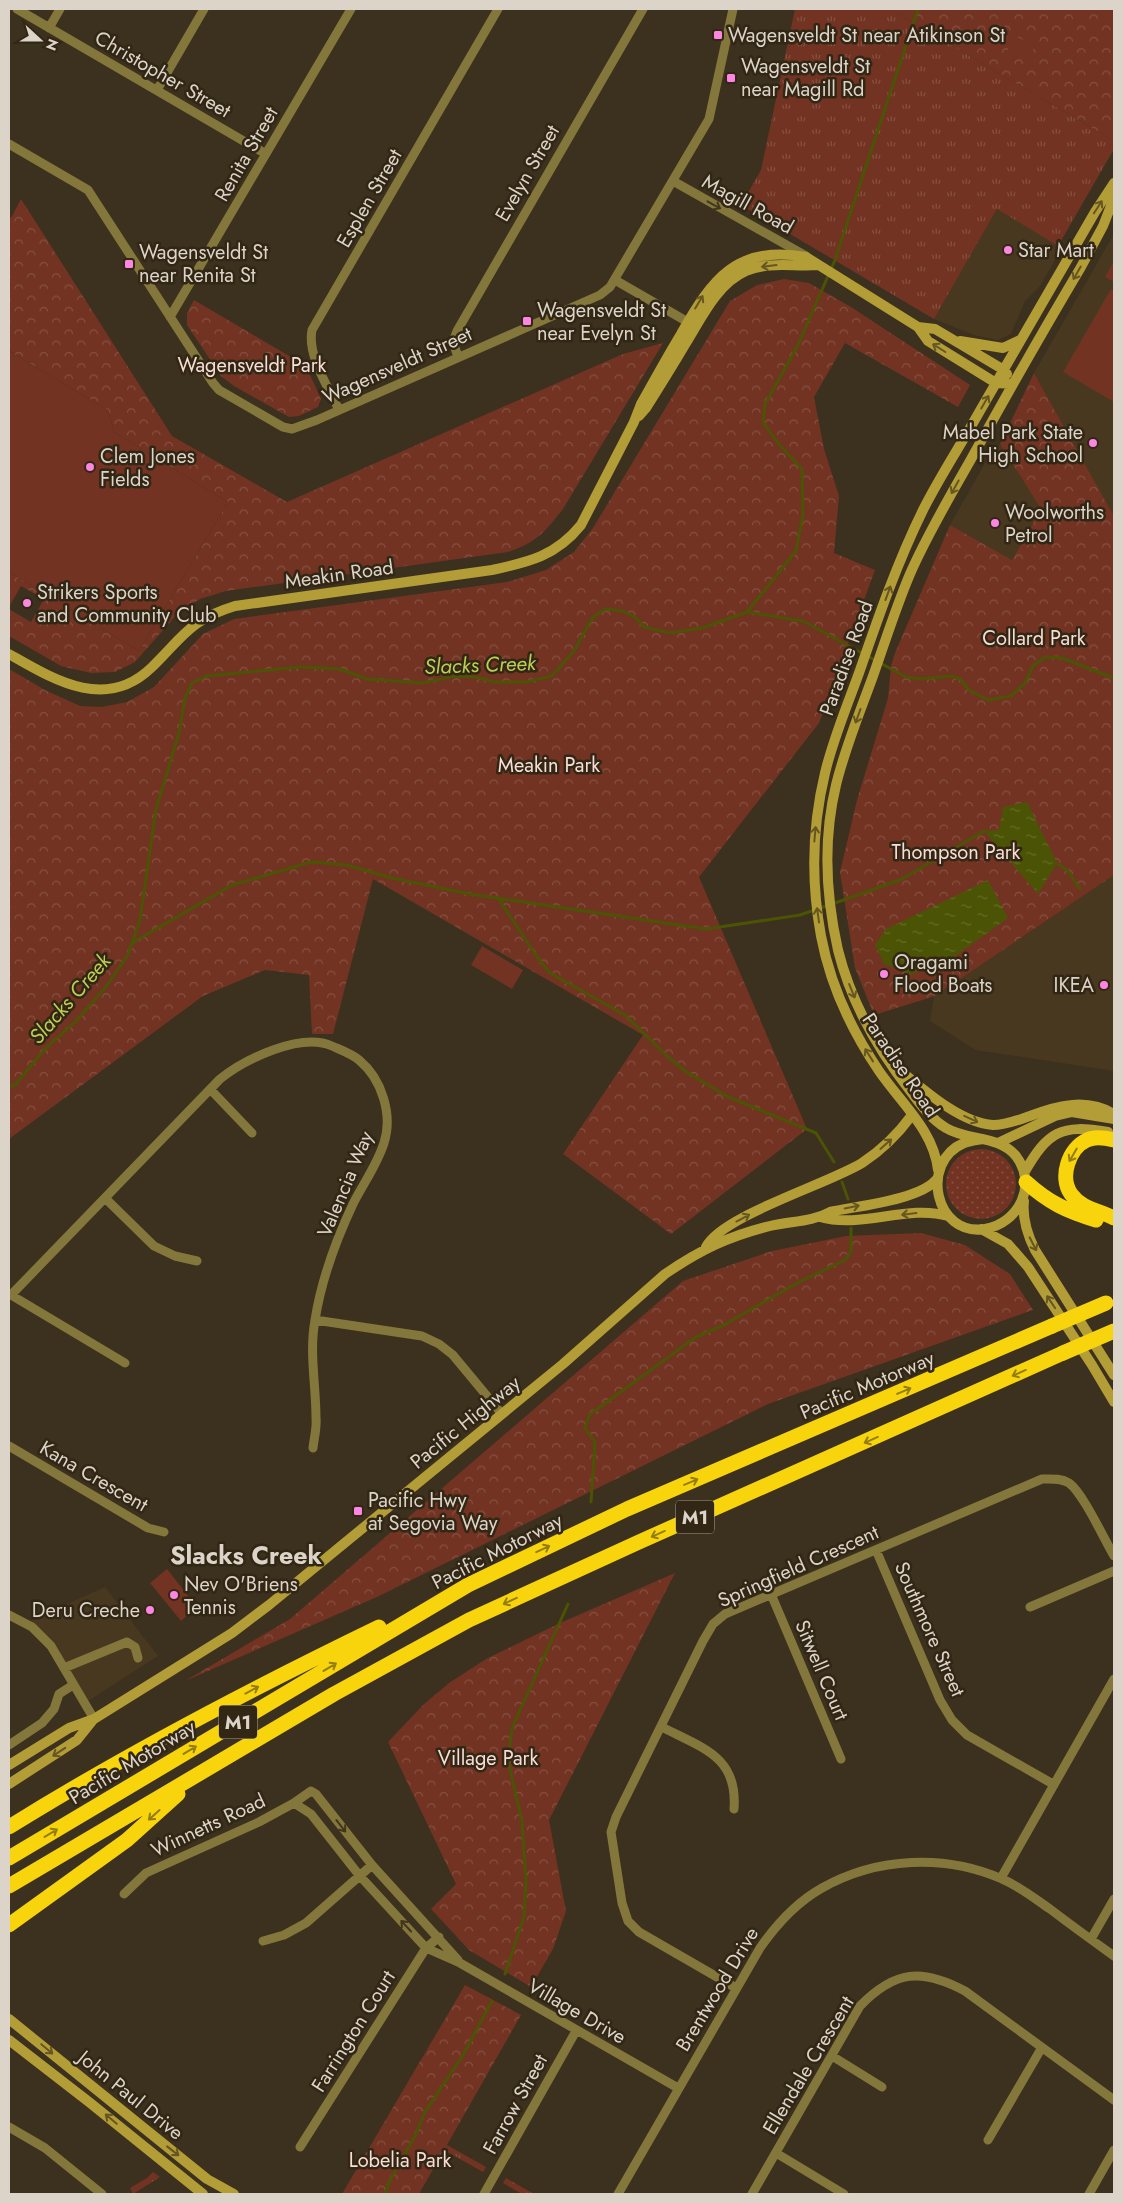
<svg xmlns="http://www.w3.org/2000/svg" width="1123" height="2203" font-family="Jost,sans-serif">
<style>
.built{fill:#493820}
.grass{fill:url(#grass-tufts)}
.park{fill:url(#park-crowns)}
.garden{fill:url(#garden-dots)}
.pitch{fill:#723322}
.water{fill:url(#water-ripples)}
.lines{fill:none;stroke-linecap:round;stroke-linejoin:round}
.stream{stroke:#4b5405;stroke-width:3}
.street{stroke:#84773c;stroke-width:9}
.secondary{stroke:#b39d37;stroke-width:10}
.highway{stroke:#f7d40c;stroke-width:15}
.highway-bridge{stroke:#f7d40c;stroke-width:15}
.oneway{stroke:#42361c}
.oneway2{stroke:#665622}
.oneway3{stroke:#947d10}
.poi-dot{fill:#fd86e3;stroke:#322614;stroke-width:2}
.labels{text-anchor:middle;stroke-width:5;stroke-linejoin:round;paint-order:stroke}
.shield{fill:#322614;stroke:#a9a093;stroke-width:1}
.shield-label{font-size:19px;font-weight:bold;fill:#dcd4c9}
.poi-label{font-size:20px;fill:#dcd4c9;stroke:#322614;text-anchor:start}
.street-label{font-size:20px;fill:#dcd4c9;stroke:#322614}
.park-label{font-size:20px;fill:#f7ddd6;stroke:#322614}
.water-label{font-size:21px;font-style:italic;fill:#bcce53;stroke:#322614}
.district-label{font-size:25px;font-weight:bold;fill:#dcd4c9;stroke:#322614}
</style>
<defs>
<pattern id="grass-tufts" width="24" height="20" patternUnits="userSpaceOnUse" patternTransform="scale(1.25)"><rect width="24" height="20" fill="#723322"/><path d="M3 7l-1-3M5 7V3M7 7l1-3M15 17l-1-3M17 17v-4M19 17l1-3" fill="none" stroke="#865041"/></pattern>
<pattern id="park-crowns" width="20" height="18" patternUnits="userSpaceOnUse" patternTransform="scale(1.25)"><rect width="20" height="18" fill="#723322"/><path d="M2 6a3 3 0 1 1 6 0M12 15a3 3 0 1 1 6 0" fill="none" stroke="#865041"/></pattern>
<pattern id="garden-dots" width="8" height="8" patternUnits="userSpaceOnUse" patternTransform="scale(1.25)"><rect width="8" height="8" fill="#723322"/><path d="M2 2h.1M6 6h.1" fill="none" stroke="#865041" stroke-width="1.8" stroke-linecap="round"/></pattern>
<pattern id="water-ripples" width="26" height="14" patternUnits="userSpaceOnUse" patternTransform="scale(1.25)"><rect width="26" height="14" fill="#4b5405"/><path d="M2 4q2-2 4 0t4 0M15 11q2-2 4 0t4 0" fill="none" stroke="#646c28"/></pattern>
</defs>
<rect width="100%" height="100%" fill="#3c301e"/>
<path class="built" d="M997,209L1062,248L1040,286L1025,301L1011,334L998,340L974,335L934,319Z
M1114,234V513L1112,514L1034,373Z
M1000,444L1041,509L1012,560L950,525L989,456Z
M1114,875V1071L976,1050L930,1021L934,997Z
M105,1587L158,1656L88,1701L55,1645L30,1621Z"/>
<path class="grass" d="M795,9H890L1114,141V149L1058,246L997,209L934,319L741,205L761,170Z
M447,2145L486,2167L483,2172L444,2150Z
M153,2172L160,2177L133,2194L130,2188L147,2178Z
M506,2178L534,2194H522L503,2183Z"/>
<path class="park" d="M890,9H1114V141Z
M21,199L172,436L287,502L623,354L663,343L563,509C544,533 537,542 508,552L226,591L200,599L178,613L135,662L115,672L91,673L61,666L9,636V609L31,622L44,599L21,586L9,607V572L139,651L228,502L114,432L108,410L9,351V217L11,218Z
M784,279L809,283L851,307L970,385L958,407L845,343L814,397L824,449L839,496L834,553L875,570L819,723L699,877L807,1129L671,1234L563,1154L643,1035L373,879L333,1034H312L309,975L265,970L203,996L9,1139V669L45,690L80,706L102,707L127,702L154,687L203,634L234,619L507,582L546,570L574,552L593,528L730,301L757,285Z
M194,300L306,366L321,399L318,407L299,416L289,417L234,386L221,376L187,325V313Z
M1034,373L1112,513H1114V875L935,996L874,1015L855,968L840,872L857,800L888,698L891,666L895,653L950,525L1012,560L1041,509L1000,444Z
M921,1233L965,1245L1010,1274L1033,1310L768,1404L379,1596L185,1681L290,1619L683,1281L772,1251L846,1236Z
M675,1573L549,1820L566,1911L553,1949L531,1987L469,1950L431,1909L456,1884L388,1742L423,1705L449,1683L486,1659L560,1623Z
M465,1985L521,2015L419,2194H342Z"/>
<path class="garden" d="M946 1184a35 35 0 1 1 70 0a35 35 0 1 1-70 0Z"/>
<path class="pitch" d="M1015,36L1035,46L1026,62L1007,51Z
M1114,261V282L1105,277Z
M1111,289L1114,291V402L1063,372Z
M9,351L108,410L114,432L228,502L139,651L9,572Z
M268,367L284,378L275,390L260,379Z
M482,946L523,970L512,989L471,965Z
M167,1569L197,1607L181,1621L150,1583Z"/>
<path class="water" d="M1027,802L1057,863L1038,894L984,831L999,830L1003,807Z
M988,880L1008,918L944,964L911,974L884,964L875,945L886,929Z"/>
<g class="lines">
<path class="stream" d="M747,612L796,551L803,514L802,469L778,443L763,422L765,404L797,347L835,260L918,9
M1053,861L1067,870L1080,889
M498,898L537,957L550,973L625,1015L668,1057L685,1071L726,1096L816,1133L834,1162
M132,943L232,885L311,862L347,865L392,878L470,894L706,929L800,915L861,894L902,879L984,831L987,832
M9,1087L16,1084L45,1049L76,1021L105,988L128,955L140,920L156,809L179,733L185,698L192,683L206,676L300,667L340,669L367,679L423,683L455,676L475,677L495,682H526L552,676L574,651L593,617L606,609L622,611L635,617L644,627L670,633L702,628L747,612L803,621L906,677L922,679L951,676L960,679L969,690L988,700L1011,696L1025,683L1033,666L1045,657L1062,658L1111,677H1114
M842,1182L848,1199
M591,1502L595,1442L585,1428L589,1415L696,1337L724,1325L799,1282L845,1260L851,1252V1228
M505,1974L524,1917L526,1882L522,1821L508,1761L512,1728L568,1604
M385,2194L389,2182L415,2136L425,2112L463,2055L492,2001"/>
<path class="street" d="M17,9L266,154
M49,28L60,9
M157,90L204,9
M9,144L88,190L213,383L219,390L283,427L292,429L317,420L600,295L610,287L709,119L733,9
M673,181L806,256
M615,280L693,325
M170,317L351,9
M458,357L453,342L457,331L643,9
M339,410C328,386 307,356 312,330L498,9
M210,1089L252,1133
M105,1198L154,1246L175,1256L197,1261
M315,1320L422,1336L439,1344L453,1355L502,1414
M125,1363L11,1295L220,1079C245,1059 301,1032 332,1046C341,1050 352,1054 359,1060C382,1079 393,1115 384,1143C377,1165 363,1184 353,1204C337,1238 321,1282 315,1320C309,1353 316,1385 316,1418C317,1428 314,1438 313,1448
M9,1446L148,1528L164,1532
M876,1550L940,1700L952,1720L967,1735L1053,1784
M771,1594L841,1759
M1030,1607L1114,1571
M9,1615L32,1627L51,1646L94,1719
M64,1668L127,1642L135,1647L138,1658
M662,1727C702,1748 738,1756 734,1809
M9,1745L42,1723L54,1709L59,1694L73,1685
M294,1803L311,1814L359,1875L426,1948L460,1963L678,2088
M1001,1878L1114,1679
M124,1894L146,1873L259,1822L294,1803L311,1791L316,1794L372,1865L458,1960
M1091,1939L1114,1899
M263,1941L284,1935L306,1923L372,1865
M736,1988L639,1932L628,1921L622,1903L611,1832L616,1817L703,1641L713,1624L725,1614L1042,1479C1051,1479 1061,1478 1069,1483C1083,1493 1104,1539 1114,1556
M832,2056L882,2087
M9,2127L45,2148L102,2194
M988,2140L1041,2049
M300,2147L426,1948L439,1937
M776,2153L844,2194
M484,2194L576,2031
M618,2194L760,1948C776,1925 797,1902 822,1888C877,1857 945,1854 1002,1879C1019,1886 1034,1898 1050,1909C1071,1925 1093,1941 1114,1956
M752,2194L860,2006C895,1970 922,1968 965,1991L1114,2100
M1089,2194L1114,2150"/>
<path class="secondary" d="M918,327L935,329L1004,370L1007,374
M960,341L1003,348L1020,340
M639,416L646,408C660,386 673,365 686,343C702,317 717,284 746,271C769,261 794,267 818,265
M9,654C53,679 105,712 151,668C183,637 189,620 235,606L492,570C529,562 556,556 581,525L634,422L641,404C654,381 667,357 681,334C712,279 737,244 806,257L918,327L928,341L996,383L1013,384
M901,1071C925,1091 961,1123 993,1125C1006,1125 1018,1120 1030,1116C1058,1105 1087,1098 1114,1114
M983,1139C977,1140 969,1141 964,1143C919,1162 935,1237 985,1229C1019,1223 1038,1185 1016,1156C999,1135 967,1141 946,1128C931,1119 921,1105 911,1092C878,1050 851,1002 838,950C826,897 823,839 836,785C845,748 860,712 873,676C885,642 896,607 910,574C927,535 949,498 970,461C1006,396 1043,331 1081,267L1103,226L1114,198
M998,1143L1055,1116L1072,1112L1114,1119
M938,1170C934,1131 901,1103 879,1071C852,1031 830,984 821,936C811,882 812,827 825,773C833,739 847,706 859,673C878,618 897,563 923,510C940,476 962,443 981,409C1019,343 1057,278 1095,212L1114,183
M1024,1173C1048,1131 1061,1124 1108,1132
M1024,1201C1022,1219 1027,1234 1035,1250L1114,1375
M820,1217C862,1229 907,1204 948,1216
M981,1229L1008,1244L1028,1267L1092,1365L1114,1402
M706,1247C721,1216 828,1184 862,1163C882,1150 898,1134 912,1115
M9,1765L69,1728L94,1719L232,1633L269,1605L563,1364L665,1274C700,1250 729,1236 770,1226C790,1221 812,1222 830,1212C857,1206 919,1200 936,1180
M9,1784L77,1740L93,1720
M9,2019L207,2179L234,2194
M9,2040L89,2102L203,2194"/>
<path class="highway" d="M1114,1140C1106,1138 1095,1136 1087,1140C1069,1148 1059,1177 1071,1194C1082,1209 1098,1210 1114,1218
M1026,1182C1049,1203 1067,1211 1096,1220
M9,1827C128,1753 253,1688 379,1627
M9,1858L468,1585L627,1509L1052,1326
M9,1886L334,1694L469,1620L639,1542L1063,1353
M9,1925L127,1840L178,1794"/>
<path class="highway-bridge" d="M1052,1326L1106,1303
M1063,1353L1114,1331"/>
</g>
<defs><path id="oneway-shaft" d="M-6 0H5M1.5-3L5.5 0L1.5 3" fill="none" stroke-width="1.6" stroke-linecap="round" stroke-linejoin="round" transform="scale(1.25)"/></defs>
<g class="oneway">
<use href="#oneway-shaft" transform="translate(714 205) rotate(29)"/>
<use href="#oneway-shaft" transform="translate(341 1826) rotate(52)"/>
<use href="#oneway-shaft" transform="translate(406 1926) rotate(-133)"/>
</g>
<g class="oneway2">
<use href="#oneway-shaft" transform="translate(1098 207) rotate(-57)"/>
<use href="#oneway-shaft" transform="translate(769 266) rotate(173)"/>
<use href="#oneway-shaft" transform="translate(1077 273) rotate(120)"/>
<use href="#oneway-shaft" transform="translate(699 302) rotate(-59)"/>
<use href="#oneway-shaft" transform="translate(939 348) rotate(-148)"/>
<use href="#oneway-shaft" transform="translate(985 402) rotate(-60)"/>
<use href="#oneway-shaft" transform="translate(955 487) rotate(119)"/>
<use href="#oneway-shaft" transform="translate(888 593) rotate(-70)"/>
<use href="#oneway-shaft" transform="translate(858 716) rotate(110)"/>
<use href="#oneway-shaft" transform="translate(815 834) rotate(-85)"/>
<use href="#oneway-shaft" transform="translate(818 915) rotate(-98)"/>
<use href="#oneway-shaft" transform="translate(852 991) rotate(68)"/>
<use href="#oneway-shaft" transform="translate(869 1055) rotate(-122)"/>
<use href="#oneway-shaft" transform="translate(971 1119) rotate(25)"/>
<use href="#oneway-shaft" transform="translate(886 1144) rotate(-42)"/>
<use href="#oneway-shaft" transform="translate(852 1207) rotate(-12)"/>
<use href="#oneway-shaft" transform="translate(909 1214) rotate(173)"/>
<use href="#oneway-shaft" transform="translate(743 1218) rotate(-28)"/>
<use href="#oneway-shaft" transform="translate(1033 1244) rotate(63)"/>
<use href="#oneway-shaft" transform="translate(1051 1302) rotate(-124)"/>
<use href="#oneway-shaft" transform="translate(59 1752) rotate(147)"/>
<use href="#oneway-shaft" transform="translate(47 2049) rotate(40)"/>
<use href="#oneway-shaft" transform="translate(111 2119) rotate(-140)"/>
<use href="#oneway-shaft" transform="translate(173 2151) rotate(38)"/>
</g>
<g class="oneway3">
<use href="#oneway-shaft" transform="translate(1073 1155) rotate(120)"/>
<use href="#oneway-shaft" transform="translate(1019 1373) rotate(156)"/>
<use href="#oneway-shaft" transform="translate(904 1391) rotate(-23)"/>
<use href="#oneway-shaft" transform="translate(871 1440) rotate(156)"/>
<use href="#oneway-shaft" transform="translate(691 1482) rotate(-23)"/>
<use href="#oneway-shaft" transform="translate(658 1534) rotate(156)"/>
<use href="#oneway-shaft" transform="translate(543 1549) rotate(-25)"/>
<use href="#oneway-shaft" transform="translate(510 1601) rotate(155)"/>
<use href="#oneway-shaft" transform="translate(330 1667) rotate(-31)"/>
<use href="#oneway-shaft" transform="translate(252 1690) rotate(-28)"/>
<use href="#oneway-shaft" transform="translate(190 1750) rotate(-31)"/>
<use href="#oneway-shaft" transform="translate(154 1815) rotate(138)"/>
<use href="#oneway-shaft" transform="translate(51 1833) rotate(-31)"/>
</g>
<g class="poi-dot">
<rect x="713" y="30" width="10" height="10" rx="2.5"/>
<rect x="726" y="73" width="10" height="10" rx="2.5"/>
<circle cx="1008" cy="250" r="5"/>
<rect x="124" y="259" width="10" height="10" rx="2.5"/>
<rect x="522" y="316" width="10" height="10" rx="2.5"/>
<circle cx="1093" cy="443" r="5"/>
<circle cx="90" cy="467" r="5"/>
<circle cx="995" cy="523" r="5"/>
<circle cx="27" cy="603" r="5"/>
<circle cx="884" cy="974" r="5"/>
<circle cx="1104" cy="985" r="5"/>
<rect x="353" y="1506" width="10" height="10" rx="2.5"/>
<circle cx="174" cy="1595" r="5"/>
<circle cx="150" cy="1610" r="5"/>
</g>
<g class="labels">
<g class="shield">
<rect x="676" y="1500.5" width="38" height="33" rx="4"/>
<rect x="219" y="1705.5" width="38" height="33" rx="4"/>
</g>
<g class="shield-label">
<text x="695" y="1524">M1</text>
<text x="238" y="1729">M1</text>
</g>
<g class="poi-label">
<text x="728" y="42">Wagensveldt St near Atikinson St</text>
<text x="741" y="73">Wagensveldt St<tspan x="741" dy="23">near Magill Rd</tspan></text>
<text x="1018" y="257">Star Mart</text>
<text x="139" y="259">Wagensveldt St<tspan x="139" dy="23">near Renita St</tspan></text>
<text x="537" y="317">Wagensveldt St<tspan x="537" dy="23">near Evelyn St</tspan></text>
<text x="1083" y="439" text-anchor="end">Mabel Park State<tspan x="1083" dy="23">High School</tspan></text>
<text x="100" y="463">Clem Jones<tspan x="100" dy="23">Fields</tspan></text>
<text x="1005" y="519">Woolworths<tspan x="1005" dy="23">Petrol</tspan></text>
<text x="37" y="599">Strikers Sports<tspan x="37" dy="23">and Community Club</tspan></text>
<text x="894" y="969">Oragami<tspan x="894" dy="23">Flood Boats</tspan></text>
<text x="1094" y="992" text-anchor="end">IKEA</text>
<text x="368" y="1507">Pacific Hwy<tspan x="368" dy="23">at Segovia Way</tspan></text>
<text x="184" y="1591">Nev O'Briens<tspan x="184" dy="23">Tennis</tspan></text>
<text x="140" y="1617" text-anchor="end">Deru Creche</text>
</g>
<g class="street-label">
<text transform="translate(163 74) rotate(30)" y="7">Christopher Street</text>
<text transform="translate(246 154) rotate(-60)" y="7">Renita Street</text>
<text transform="translate(527 173) rotate(-60)" y="7">Evelyn Street</text>
<text transform="translate(369 198) rotate(-60)" y="7">Esplen Street</text>
<text transform="translate(748 204) rotate(29)" y="7">Magill Road</text>
<text transform="translate(397 365) rotate(-24)" y="7">Wagensveldt Street</text>
<text transform="translate(339 574) rotate(-8)" y="7">Meakin Road</text>
<text transform="translate(846 658) rotate(-70)" y="7">Paradise Road</text>
<text transform="translate(901 1065) rotate(56)" y="7">Paradise Road</text>
<text transform="translate(345 1184) rotate(-67)" y="7">Valencia Way</text>
<text transform="translate(867 1385) rotate(-23)" y="7">Pacific Motorway</text>
<text transform="translate(465 1422) rotate(-39)" y="7">Pacific Highway</text>
<text transform="translate(94 1476) rotate(30)" y="7">Kana Crescent</text>
<text transform="translate(497 1551) rotate(-27)" y="7">Pacific Motorway</text>
<text transform="translate(798 1566) rotate(-24)" y="7">Springfield Crescent</text>
<text transform="translate(930 1629) rotate(66)" y="7">Southmore Street</text>
<text transform="translate(822 1670) rotate(67)" y="7">Sitwell Court</text>
<text transform="translate(132 1762) rotate(-31)" y="7">Pacific Motorway</text>
<text transform="translate(208 1825) rotate(-25)" y="7">Winnetts Road</text>
<text transform="translate(717 1989) rotate(-59)" y="7">Brentwood Drive</text>
<text transform="translate(577 2011) rotate(30)" y="7">Village Drive</text>
<text transform="translate(353 2031) rotate(-58)" y="7">Farrington Court</text>
<text transform="translate(808 2065) rotate(-59)" y="7">Ellendale Crescent</text>
<text transform="translate(131 2095) rotate(39)" y="7">John Paul Drive</text>
<text transform="translate(515 2104) rotate(-61)" y="7">Farrow Street</text>
</g>
<g class="park-label">
<text x="252" y="372">Wagensveldt Park</text>
<text x="1034" y="645">Collard Park</text>
<text x="549" y="772">Meakin Park</text>
<text x="956" y="859">Thompson Park</text>
<text x="488" y="1765">Village Park</text>
<text x="400" y="2167">Lobelia Park</text>
</g>
<g class="water-label">
<text transform="translate(480 665) rotate(-2)" y="7">Slacks Creek</text>
<text transform="translate(70 999) rotate(-49)" y="7">Slacks Creek</text>
</g>
<g class="district-label">
<text x="246" y="1564">Slacks Creek</text>
</g>
</g>
<rect width="1123" height="2203" fill="none" stroke="#dcd4c9" stroke-width="20"/>
<g transform="translate(40 40) rotate(111)" stroke="#322614" stroke-width="4" paint-order="stroke">
<path d="M0-4L9 19L0 12L-9 19Z" fill="#dcd4c9"/>
<text y="-8" font-size="14" font-weight="bold" text-anchor="middle" fill="#dcd4c9">N</text>
</g>
</svg>
